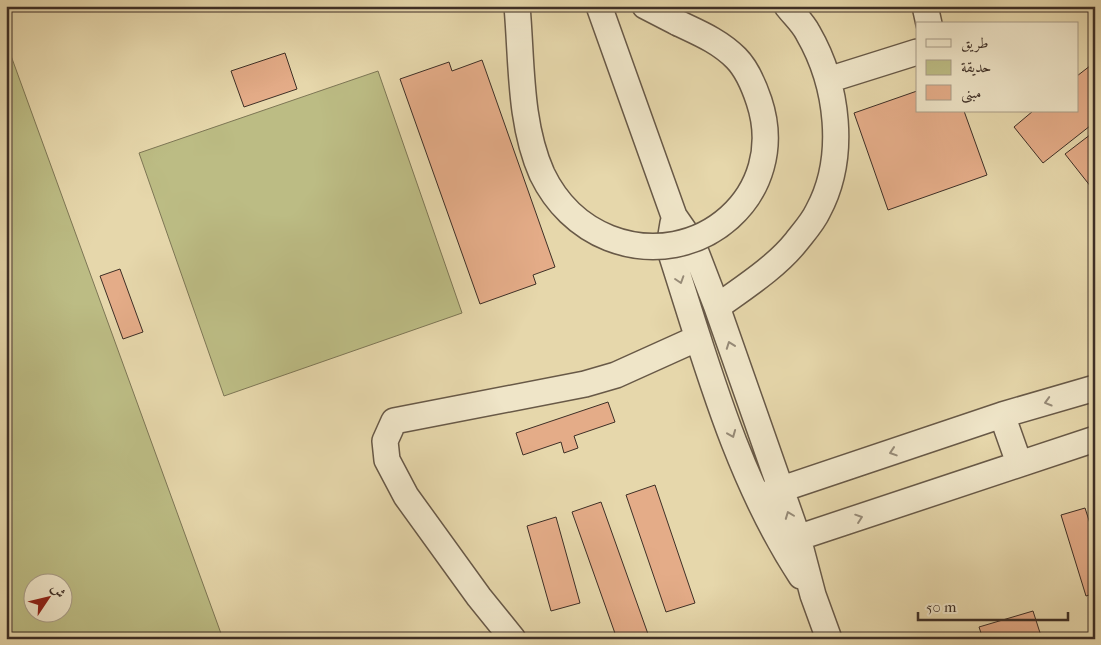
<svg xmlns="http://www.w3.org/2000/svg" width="1101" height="645" font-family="'IM FELL French Canon',Amiri,serif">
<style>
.green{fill:#bcbc84;stroke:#7d7655;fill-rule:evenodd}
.building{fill:#e4ac88;stroke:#3e2f26}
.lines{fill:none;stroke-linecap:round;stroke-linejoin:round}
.minor-casing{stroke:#685947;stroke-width:28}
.minor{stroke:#efe5c8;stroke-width:25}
.minor-bridge-casing{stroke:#685947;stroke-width:28;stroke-linecap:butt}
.minor-bridge{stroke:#efe5c8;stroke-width:25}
.oneway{stroke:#968a77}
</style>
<rect width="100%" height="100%" fill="#e6d7ab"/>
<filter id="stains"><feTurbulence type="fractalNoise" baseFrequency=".004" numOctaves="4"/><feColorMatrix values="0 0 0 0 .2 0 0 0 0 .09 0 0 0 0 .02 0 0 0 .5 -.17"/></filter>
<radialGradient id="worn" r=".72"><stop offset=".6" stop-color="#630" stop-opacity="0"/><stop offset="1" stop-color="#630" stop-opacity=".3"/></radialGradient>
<path class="green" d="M6,42L223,639H6ZM32,582H62V612H32Z
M378,71L462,313L224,396L139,153Z"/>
<path class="building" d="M285,53L297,89L244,107L231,71Z
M482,60L555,267L533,275L536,284L480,304L400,79L449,62L452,71Z
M1095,62V122L1043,163L1014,127L1033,111H1077V76Z
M917,91V111H964L987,175L888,210L854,113Z
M1095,131V192L1065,154Z
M120,269L143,332L123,339L100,276Z
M608,402L615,422L574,436L578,448L564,453L561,442L523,455L516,433Z
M655,485L695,603L666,612L626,495Z
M601,502L648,634L636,639H617L572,512Z
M1085,508L1095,539V593L1086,596L1061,515Z
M556,517L580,603L551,611L527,526Z
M1033,611L1042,639H983L979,627Z"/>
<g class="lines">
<g class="minor-casing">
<path id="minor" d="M599,6L674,216L692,242L717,307L798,538L813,595L829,639
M645,6L678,23
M925,6L929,24
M828,80L917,52
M673,223L669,247C705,358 736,477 801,576
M717,307C743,288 775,268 796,242C803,233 813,222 818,211C847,157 838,85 808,33C803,23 794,15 787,6
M1002,415L1019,463
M764,495L1002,415L1095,388
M782,543L1095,439
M513,639L479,597L406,496L387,460L385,441L394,421L585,384L616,375L698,338"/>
</g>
<use href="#minor" class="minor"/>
<g class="minor-bridge-casing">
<path id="minor-bridge" d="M517,6C522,62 519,122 542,174C556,203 579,226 609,238C699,273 790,194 759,101C754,86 747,69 736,58C719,41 699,33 678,23"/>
</g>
<use href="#minor-bridge" class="minor-bridge"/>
</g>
<defs><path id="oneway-chevron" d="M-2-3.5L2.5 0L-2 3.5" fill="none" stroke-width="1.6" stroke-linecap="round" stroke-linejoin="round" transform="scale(1.25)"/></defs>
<g class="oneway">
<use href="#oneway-chevron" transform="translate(680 280) rotate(72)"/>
<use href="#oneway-chevron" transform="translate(730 345) rotate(-110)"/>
<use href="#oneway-chevron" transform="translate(1048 402) rotate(164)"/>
<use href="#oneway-chevron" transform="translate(732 434) rotate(68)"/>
<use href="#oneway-chevron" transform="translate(893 452) rotate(162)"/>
<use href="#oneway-chevron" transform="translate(789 515) rotate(-111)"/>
<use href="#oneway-chevron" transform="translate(859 518) rotate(-19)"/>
</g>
<rect width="1101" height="645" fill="none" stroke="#e6d7ab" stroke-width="25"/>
<rect x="8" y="8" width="1086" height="630" fill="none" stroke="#3e2f26" stroke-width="2.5"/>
<rect x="12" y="12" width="1076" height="620" fill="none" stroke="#3e2f26"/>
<rect x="916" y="22" width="162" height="90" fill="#efe5c8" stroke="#a89c87"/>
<rect x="926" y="39" width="25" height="8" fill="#efe5c8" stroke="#a89c87"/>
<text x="961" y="48" font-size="15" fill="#3e2f26">طريق</text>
<rect x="926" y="60" width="25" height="15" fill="#bcbc84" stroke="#a89c87"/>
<text x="961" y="72" font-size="15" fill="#3e2f26">حديقة</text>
<rect x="926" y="85" width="25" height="15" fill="#e4ac88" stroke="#a89c87"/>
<text x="961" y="98" font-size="15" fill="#3e2f26">مبنى</text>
<g transform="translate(48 598) rotate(55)"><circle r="24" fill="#efe5c8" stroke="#a89c87"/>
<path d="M0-4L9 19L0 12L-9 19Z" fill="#8f2418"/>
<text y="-8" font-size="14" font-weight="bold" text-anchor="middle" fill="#3e2f26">ش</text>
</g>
<path d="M918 612v8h150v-8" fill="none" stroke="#3e2f26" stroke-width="2.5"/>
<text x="926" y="612" font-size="15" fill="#3e2f26" stroke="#efe5c8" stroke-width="4" paint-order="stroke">50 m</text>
<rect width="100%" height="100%" filter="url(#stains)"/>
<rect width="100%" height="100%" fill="url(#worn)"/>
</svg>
